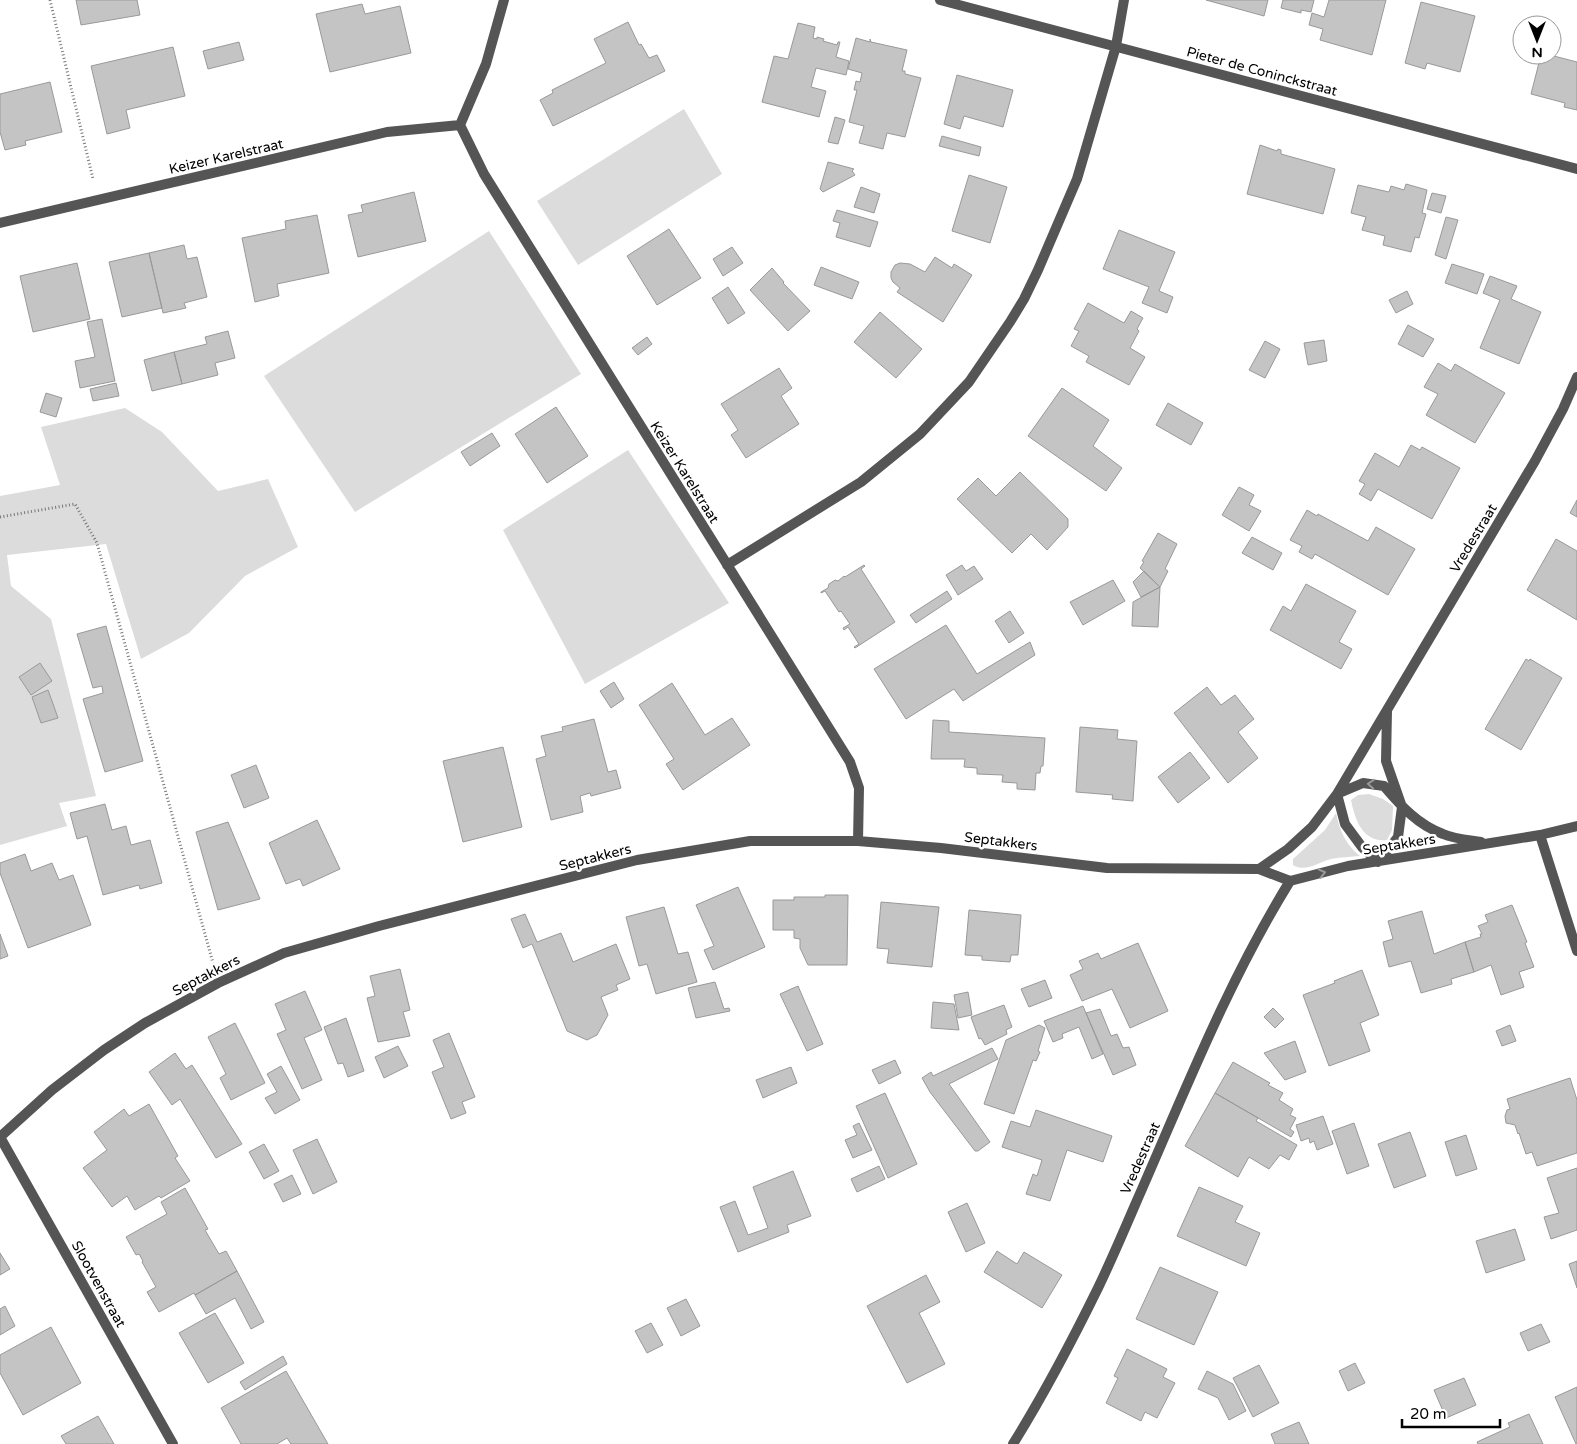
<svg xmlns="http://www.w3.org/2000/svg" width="1577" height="1444" font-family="'Varela Round',sans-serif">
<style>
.green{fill:#dcdcdc}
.building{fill:#c4c4c4;stroke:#999}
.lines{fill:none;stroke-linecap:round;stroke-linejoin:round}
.path{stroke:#777;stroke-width:3;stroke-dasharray:1 2.5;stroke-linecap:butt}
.street{stroke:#555;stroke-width:10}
.oneway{stroke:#999}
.labels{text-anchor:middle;stroke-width:5;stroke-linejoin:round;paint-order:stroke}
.street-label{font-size:14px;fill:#000;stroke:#fff}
</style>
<rect width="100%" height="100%" fill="#fff"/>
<path class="green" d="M684,109L722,174L578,265L537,201Z
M489,231L581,374L355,512L264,376Z
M125,408L162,432L218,491L268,479L298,547L245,576L189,633L141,659L106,544L7,555L11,586L51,619L96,796L59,803L67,826L0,845V496L60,485L41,427Z
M628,450L729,603L585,684L503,530Z
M1369,794L1383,799L1393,806L1392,830L1387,840C1363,843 1355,820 1351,800L1358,795Z
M1336,813C1340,831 1345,844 1360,856C1351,857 1341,857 1331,859C1319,862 1305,873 1293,865V859L1325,830Z"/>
<path class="building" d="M76,0H137L140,15L81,25Z
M1206,0H1268L1264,16Z
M1283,0H1314L1311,12L1301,10V13L1281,8Z
M1329,0H1386L1372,55L1320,40L1323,29L1309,25L1312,13L1324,17Z
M1421,2L1475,16L1460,72L1427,63L1425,69L1405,63Z
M362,4L365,14L400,6L411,53L330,72L316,14Z
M628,22L639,45L641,44L649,58L657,55L665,71L553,126L540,100L553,93L552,90L606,63L594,39Z
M798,23L815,27L813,38L817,39V37L824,39L823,41L837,45L838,42H840L836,57L849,61L846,75L816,68L811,87L826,91L819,117L762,102L774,56L788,59Z
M856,38L870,42V39L871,42L907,50L902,71H905V74L921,78L905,137L887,133L883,149L859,143L864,126L849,122L857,90H854L856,81L860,82L862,73L848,69Z
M239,42L244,60L208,69L203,51Z
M173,47L185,96L126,110L130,128L107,134L91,66Z
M1541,55H1550L1577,62V110L1564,107L1565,103L1531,94Z
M957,75L1013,90L1003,127L964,116L960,129L944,124Z
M50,82L62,132L25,141L26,145L5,150L0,132V94Z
M835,117L845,120L838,144L828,142Z
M942,136L981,147L979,156L939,146Z
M1260,145L1277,151L1278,149L1281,150V154L1335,169L1323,214L1247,194Z
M828,162L854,169L852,171L855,175L823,192L820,189Z
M969,175L1007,187L990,243L952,231Z
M1406,184L1427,190L1422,213L1426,214L1419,238L1415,237L1411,252L1383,245L1385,236L1362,230L1366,217L1351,213L1358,185L1389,192L1391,186L1404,190Z
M861,187L880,194L874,213L854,207Z
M414,192L426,241L358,257L348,215L363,212L361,205Z
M1432,193L1446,196L1441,213L1427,209Z
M837,210L878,222L870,247L836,237L840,223L833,221Z
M317,215L329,273L277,284L279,296L255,302L242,238L286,229L285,221Z
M1446,217L1458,220L1446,259L1435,255Z
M669,229L701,278L657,305L627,256Z
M1119,230L1175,252L1159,291L1173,297L1167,313L1142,303L1149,287L1103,269Z
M184,245L187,259L197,257L207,297L184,303L186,308L163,313L149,253Z
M732,247L743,263L723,276L713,259Z
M149,253L162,308L122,317L109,262Z
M935,257L952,268L954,264L972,275L943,322L897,292L900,288L893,282L891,278V272L895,265L900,263L910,264L925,272Z
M77,263L90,319L33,332L20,276Z
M1452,264L1484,274L1477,294L1445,283Z
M821,267L859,282L852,299L814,285Z
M772,268L784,282L783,283L810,311L788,331L750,290Z
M1490,276L1517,286L1511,299L1541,312L1519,364L1480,348L1500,300L1483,293Z
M728,287L745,313L728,324L712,298Z
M1407,291L1413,304L1396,313L1389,300Z
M1088,303L1124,323L1131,311L1143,318L1137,329L1139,331L1130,348L1145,357L1129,385L1086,362L1089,356L1071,346L1079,331L1074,329Z
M880,312L922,349L896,378L854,342Z
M102,319L115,381L80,388L75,361L95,357L87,322Z
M1408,325L1434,339L1423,357L1398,344Z
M228,331L235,358L215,363L218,375L182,384L174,352L207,344L205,337Z
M647,337L652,344L638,355L632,348Z
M1324,340L1327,361L1308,365L1304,343Z
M1265,341L1280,349L1265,378L1249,370Z
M174,352L182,384L152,391L144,360Z
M1438,363L1451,371L1455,364L1505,393L1475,443L1426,415L1438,394L1424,387Z
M779,368L792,388L781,396L799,424L746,458L731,435L738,430L721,404Z
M116,383L119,396L93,401L90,389Z
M1062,388L1109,420L1093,446L1122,468L1106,491L1028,436Z
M46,393L62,398L56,417L40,412Z
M1168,403L1203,423L1191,445L1156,425Z
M556,407L588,456L547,483L515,434Z
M492,433L500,446L470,466L461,452Z
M1411,445L1420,450L1422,447L1460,468L1432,519L1378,489L1371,501L1359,494L1365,484L1359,481L1375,453L1399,467Z
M1020,472L1068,519V527L1047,550L1031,534L1012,553L957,499L978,478L996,496Z
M1239,487L1254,495L1249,505L1261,511L1249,531L1222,515Z
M1577,500V517L1570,513Z
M1307,510L1317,516L1318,514L1368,541L1376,527L1415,549L1388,595L1315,554L1312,559L1299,552L1302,546L1290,540Z
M1158,533L1177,544L1165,569L1168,571L1160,587L1140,568L1144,562L1142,561Z
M1252,537L1282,553L1273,570L1242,553Z
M1556,539L1577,551V620L1527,590Z
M864,565L865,566L861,569L895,622L855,648L854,647L859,644L848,627L844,630L843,628L850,624L841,611L839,612L825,591L821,593V592L828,588L829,584L835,580L838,581L844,576L845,577Z
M962,565L966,571L974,566L983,579L958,595L946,575Z
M1144,571L1160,587L1141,597L1133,582Z
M1113,580L1125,601L1083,625L1070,602Z
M1306,584L1356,611L1339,642L1352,649L1341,669L1270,630L1283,606L1291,611Z
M1160,587L1158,627L1132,626L1133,602Z
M947,591L952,599L916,623L910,615Z
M1010,611L1024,633L1009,643L995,621Z
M946,625L977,674L1030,642L1035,655L963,701L954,689L906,719L874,669Z
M106,626L143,761L105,772L83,699L103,693L102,686L93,688L77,634Z
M1526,659L1529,661L1530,659L1562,678L1521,750L1485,729Z
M40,663L52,681L31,695L19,677Z
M614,682L624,699L611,708L600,691Z
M672,683L705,735L732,718L750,745L683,790L666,764L674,759L639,705Z
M1207,687L1221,705L1235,695L1254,719L1238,732L1258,758L1228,783L1174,713Z
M48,690L58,718L41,723L32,697Z
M594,719L608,772L616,770L621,788L591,796L590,793L580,796L583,812L551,820L536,759L546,756L541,736L563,731L562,727Z
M933,720L949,721V732L1045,738L1043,766H1041L1040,773H1036L1035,790L1017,789V783L1002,782L1003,775L977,774V768L964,767L965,759H931Z
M1080,727L1118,730L1117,739L1137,741L1133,801L1112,799L1113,795L1076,792Z
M503,747L522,827L463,842L443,761Z
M1190,752L1210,778L1178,803L1158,777Z
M256,765L269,798L244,808L231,775Z
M105,804L112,830L126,826L131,845L150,840L162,883L140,889L139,885L103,895L87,836L77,839L70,813Z
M317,820L340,869L303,886L300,879L286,884L269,843Z
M228,822L260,899L218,910L196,832Z
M25,854L31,871L52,863L59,880L73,875L91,925L28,948L0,873V863Z
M738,887L765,947L713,970L704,950L714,946L696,905Z
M825,895H848L847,965H808L800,948V939L794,938V930H773V900H794V897H825Z
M881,902L939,907L932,967L887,963L889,949L877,948Z
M1512,905L1527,942L1525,943L1534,967L1519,972L1524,987L1501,995L1491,965L1474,972L1465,942L1481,937L1480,934H1482L1478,926L1488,922L1485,915Z
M664,907L678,954L688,952L697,982L656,994L647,964L639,966L626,917Z
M969,910L1021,915L1018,955H1011L1010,962L982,960V956L965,955Z
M1422,911L1434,954L1465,942L1474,972L1451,979L1452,984L1421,993L1411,961L1389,967L1383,942L1393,939L1388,921Z
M525,914L537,942L561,933L573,962L616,944L630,979L616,985L618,990L601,997L608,1015L597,1035L587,1040L567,1031L532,944L523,948L511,919Z
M0,934L8,956L0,959Z
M1138,943L1168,1011L1130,1028L1112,989L1082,1001L1070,975L1083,969L1079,961L1098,953L1101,959Z
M400,969L410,1010L403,1012L410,1036L378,1042L367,998L375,996L370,976Z
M1362,970L1379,1015L1360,1023L1370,1051L1329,1066L1303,995L1335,983L1334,981Z
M1045,980L1052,998L1029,1007L1021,989Z
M715,982L724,1009L729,1008L730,1011L696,1018L688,988Z
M798,986L823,1044L807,1051L780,994Z
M305,991L322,1030L304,1038L322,1080L302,1089L277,1034L286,1030L275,1004Z
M968,992L972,1015L958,1018L954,995Z
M933,1002L954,1004L959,1030L931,1028Z
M1004,1005L1012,1027L1006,1030L1007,1034L985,1045L981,1038L979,1039L971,1017Z
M1083,1006L1103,1054L1092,1059L1079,1027L1062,1034L1063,1038L1053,1042L1044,1021Z
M1273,1008L1284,1019L1275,1028L1264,1017Z
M1100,1009L1111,1036L1117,1034L1123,1048L1129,1047L1136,1065L1113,1075L1086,1013Z
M346,1018L364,1071L348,1077L343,1063L338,1064L324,1027Z
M235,1023L265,1083L231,1100L220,1078L226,1074L208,1037Z
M1039,1025L1045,1028L1038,1051L1040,1052L1036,1061L1033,1060L1014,1114L984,1104L1006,1040Z
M1510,1025L1516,1041L1502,1046L1496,1031Z
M449,1033L475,1097L462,1102L466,1113L451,1119L432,1072L444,1067L433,1040Z
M1295,1041L1306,1072L1285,1080L1264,1053Z
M398,1046L408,1066L384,1078L375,1057Z
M992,1048L998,1059L949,1084L990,1142L978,1151H975L930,1092L922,1078L931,1072L933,1076Z
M175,1053L186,1069L192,1065L242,1144L216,1158L180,1099L172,1105L149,1072Z
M895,1060L901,1073L879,1084L872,1070Z
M1233,1062L1270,1083L1268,1085L1283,1093L1279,1100L1293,1109L1290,1115L1296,1118L1290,1129L1294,1132L1291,1137L1215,1093Z
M281,1066L300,1100L275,1114L265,1098L277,1092L267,1074Z
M791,1067L797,1083L763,1098L756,1080Z
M1570,1078L1577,1100V1153L1537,1166L1532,1152L1526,1154L1519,1133L1518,1134L1515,1125L1506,1123L1505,1116L1507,1110L1510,1109L1507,1099Z
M885,1093L917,1164L888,1178L856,1106Z
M1215,1093L1258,1118L1256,1121L1297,1145L1289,1160L1280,1155L1269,1169L1249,1157L1238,1177L1185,1146Z
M149,1104L178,1156L175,1158L190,1181L161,1198L159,1196L135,1210L127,1196L112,1207L83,1168L107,1150L94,1132L124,1109L129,1116Z
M1036,1110L1112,1136L1103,1162L1067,1150L1050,1201L1026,1194L1033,1174L1037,1176L1042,1160L1002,1147L1011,1121L1030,1127Z
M1323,1116L1333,1144L1317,1150L1314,1141L1310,1143L1309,1138L1301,1141L1296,1125Z
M859,1123L872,1150L853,1158L845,1140L857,1135L853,1126Z
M1354,1123L1369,1166L1347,1174L1332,1131Z
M1410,1132L1426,1176L1394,1188L1378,1144Z
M1466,1135L1477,1169L1456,1176L1445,1142Z
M317,1139L337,1182L313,1194L293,1150Z
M264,1144L279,1171L264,1179L249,1152Z
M879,1166L885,1179L857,1192L851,1179Z
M1577,1168V1230L1551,1239L1544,1217L1559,1213L1547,1178Z
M793,1171L811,1216L787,1225L789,1232L738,1252L720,1207L735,1201L748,1235L768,1228L753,1187Z
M292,1175L301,1194L283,1202L274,1184Z
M1199,1187L1243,1206L1235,1222L1260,1233L1246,1266L1177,1236Z
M185,1188L208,1229L205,1230L219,1254L226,1251L237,1271L195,1295L194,1293L159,1312L147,1292L156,1287L142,1262L143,1261L139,1254L136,1255L126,1237L167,1214L161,1202Z
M967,1203L985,1243L966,1252L948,1212Z
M1515,1229L1525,1260L1486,1273L1476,1241Z
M997,1251L1017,1264L1024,1252L1062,1275L1042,1308L984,1272Z
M0,1253L10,1269L0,1275Z
M1577,1261V1288L1569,1264Z
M1160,1267L1218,1292L1194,1345L1136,1319Z
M237,1271L264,1322L251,1329L235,1298L206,1314L195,1295Z
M926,1275L940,1302L919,1313L945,1364L907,1383L867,1306Z
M686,1299L700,1326L681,1336L667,1308Z
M5,1306L15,1326L0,1335V1309Z
M215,1313L244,1363L208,1383L179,1333Z
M651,1323L663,1345L647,1353L635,1331Z
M1541,1324L1550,1342L1528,1351L1520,1333Z
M51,1327L81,1383L23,1415L0,1373V1355Z
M1127,1349L1167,1369L1163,1377L1175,1383L1157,1418L1145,1412L1141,1421L1106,1403L1118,1378L1114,1376Z
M283,1356L287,1364L245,1390L240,1382Z
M1355,1363L1365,1383L1348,1391L1339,1371Z
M1259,1365L1279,1403L1253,1417L1233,1378Z
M286,1371L328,1444H291L287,1438L277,1444H241L221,1408Z
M1207,1371L1233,1384L1246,1411L1229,1420L1218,1398L1198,1389Z
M1464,1378L1476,1405L1446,1418L1434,1390Z
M1577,1387V1444H1576L1555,1397Z
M1529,1414L1543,1444H1478L1477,1442L1510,1427L1508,1423Z
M98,1416L114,1444H66L61,1436Z
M1299,1422L1309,1444H1275L1271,1434Z"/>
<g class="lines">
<path class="path" d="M50,0L93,179
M0,517L75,504L97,543L213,963"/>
<path class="street" d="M504,0L486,64L460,125L484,174L850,762L859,788L858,841
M940,0L1577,169
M0,223L387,132L460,125
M727,565L861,482L920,434L969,382L1010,322L1024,299L1038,270L1077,179L1116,46L1124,0
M1387,711L1386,761L1402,807L1398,837L1378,862L1362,847L1345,824L1337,794L1535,461L1563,409L1577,377
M1540,835L1577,951
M1259,869L1288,849L1312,827L1337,794L1363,783L1384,786C1401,806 1418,825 1443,834C1455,839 1469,840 1481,842
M0,1137L52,1090L104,1050L145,1023L218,983L284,953L379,926L637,860L750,841H858L941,848L1107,868L1259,869L1290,881L1348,866L1540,835L1577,826
M0,1137L173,1444
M1013,1444C1044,1394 1072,1341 1098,1288C1111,1261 1123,1233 1135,1205C1183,1096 1227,983 1290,881"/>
</g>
<defs><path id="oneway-chevron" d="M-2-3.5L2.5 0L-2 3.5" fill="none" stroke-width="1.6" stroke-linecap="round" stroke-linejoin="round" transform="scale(1.25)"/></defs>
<g class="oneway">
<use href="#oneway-chevron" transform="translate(1371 784) rotate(-175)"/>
<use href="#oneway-chevron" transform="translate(1322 873) rotate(-14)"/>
</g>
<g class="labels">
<g class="street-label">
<text transform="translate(1262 71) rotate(15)" y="5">Pieter de Coninckstraat</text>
<text transform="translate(226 156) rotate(-13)" y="5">Keizer Karelstraat</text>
<text transform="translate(685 472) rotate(58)" y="5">Keizer Karelstraat</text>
<text transform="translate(1473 538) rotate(-59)" y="5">Vredestraat</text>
<text transform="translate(1001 841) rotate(7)" y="5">Septakkers</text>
<text transform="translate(1399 844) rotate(-9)" y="5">Septakkers</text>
<text transform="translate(595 857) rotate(-14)" y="5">Septakkers</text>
<text transform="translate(206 975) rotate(-27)" y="5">Septakkers</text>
<text transform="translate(1140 1158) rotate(-66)" y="5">Vredestraat</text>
<text transform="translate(99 1284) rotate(61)" y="5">Slootvenstraat</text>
</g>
</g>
<g transform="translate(1537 40) rotate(180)"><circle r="24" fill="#ffffff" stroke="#999999"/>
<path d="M0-4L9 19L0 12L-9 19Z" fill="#000000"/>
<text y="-8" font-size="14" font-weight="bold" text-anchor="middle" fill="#000000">N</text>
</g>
<path d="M1402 1419v8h98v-8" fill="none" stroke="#000000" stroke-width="2.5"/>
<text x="1410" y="1419" font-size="15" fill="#000000" stroke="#ffffff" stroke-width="4" paint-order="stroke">20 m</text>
</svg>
